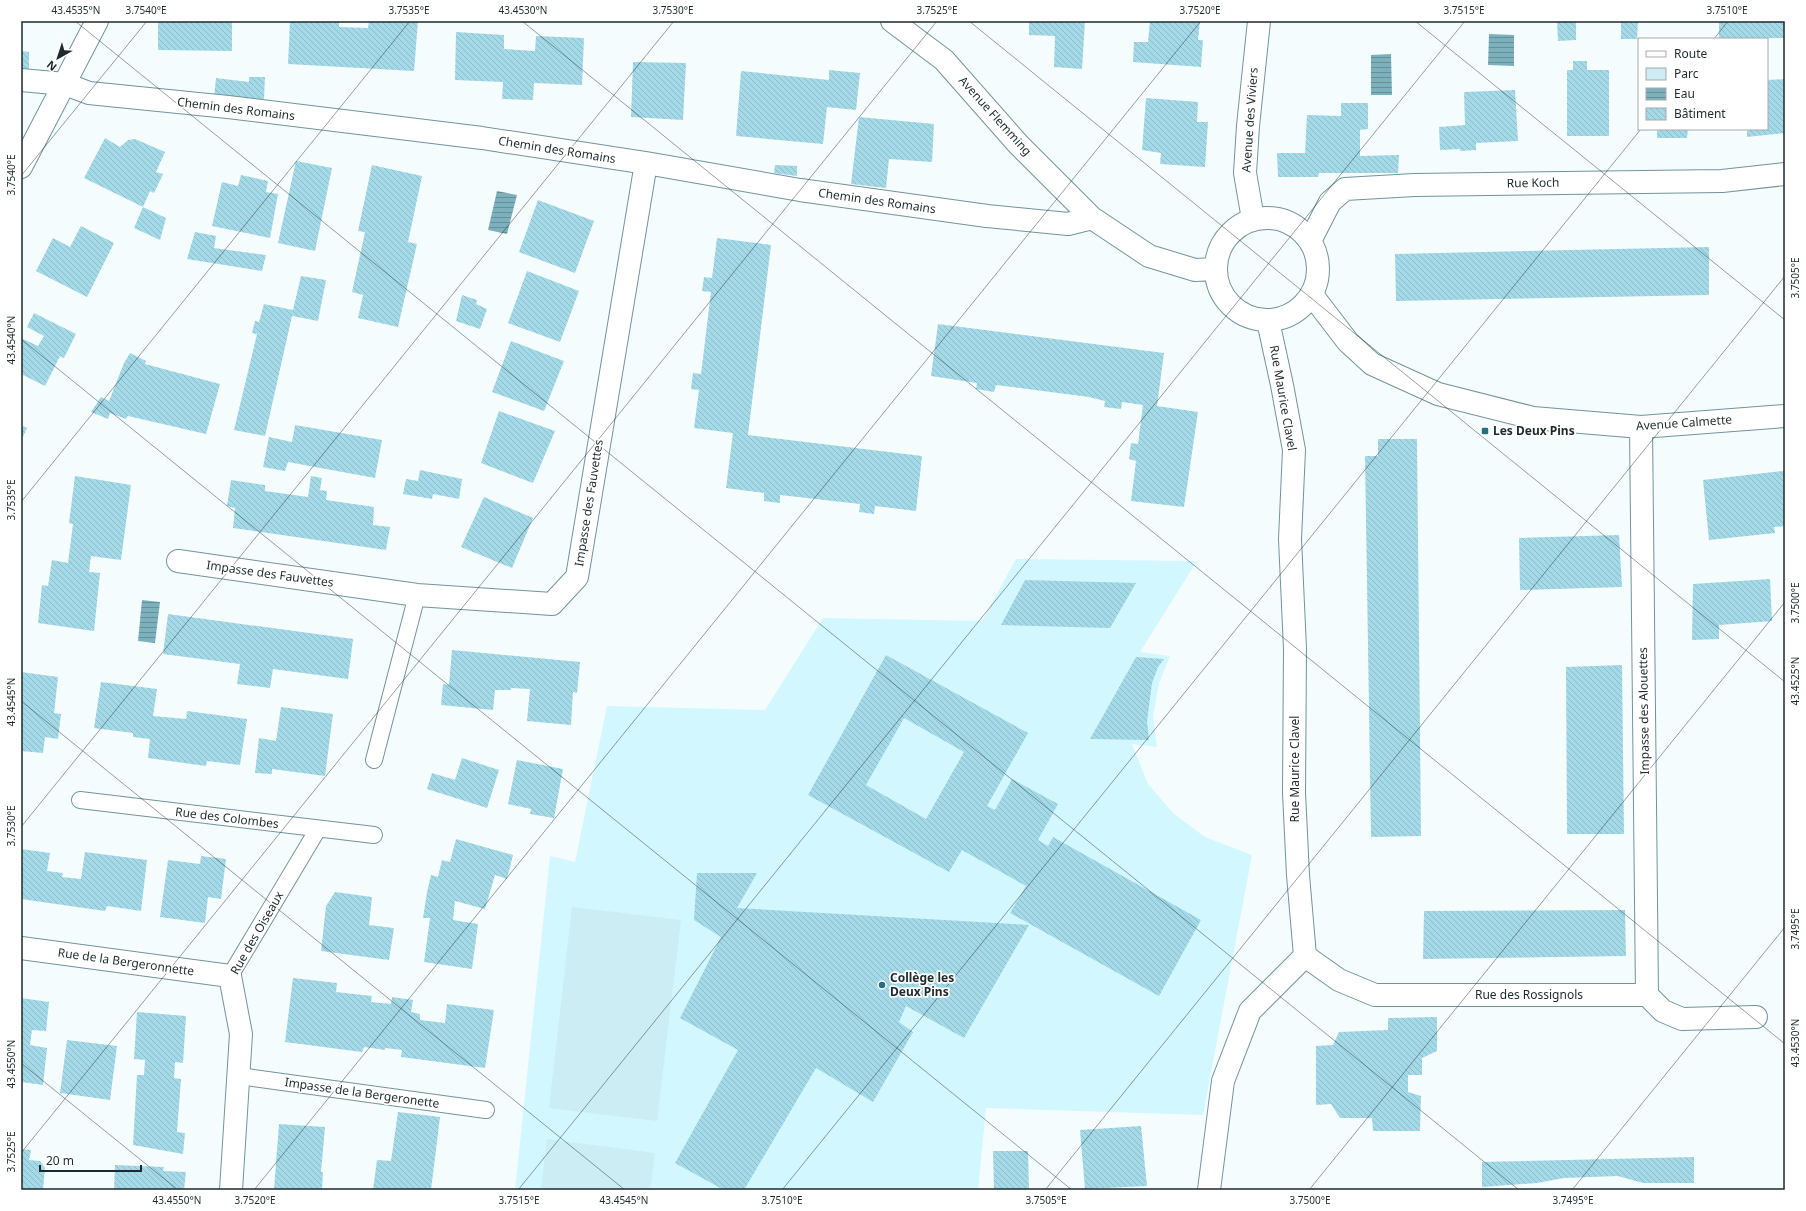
<svg xmlns="http://www.w3.org/2000/svg" width="1806" height="1211" font-family="'Noto Sans',sans-serif">
<style>
.built{fill:#d2f7ff}
.green{fill:#ccedf4}
.water{fill:url(#water-rules)}
.building{fill:url(#building-back-hatch);fill-rule:evenodd}
.lines{fill:none;stroke-linecap:round;stroke-linejoin:round}
.lane-casing{stroke:#72939b;stroke-width:18}
.street-casing{stroke:#72939b;stroke-width:24}
.lane{stroke:#fff;stroke-width:16}
.street{stroke:#fff;stroke-width:22}
.ticks{fill:none;stroke:#1d2a2d;stroke-width:1;stroke-opacity:0.45}
.poi-dot{fill:#296f7d;stroke:#fff;stroke-width:1.5}
.labels{text-anchor:middle;stroke-width:3.5;stroke-linejoin:round;paint-order:stroke}
.street-label{font-size:12px;fill:#1d2a2d;stroke:#fff}
.poi-label{font-size:12px;font-weight:bold;fill:#1d2a2d;stroke:#fff;text-anchor:start}
.neatline{fill:none;stroke:#1d2a2d;stroke-width:1.5}
.ticks-label{font-size:10px;text-anchor:middle;fill:#1d2a2d}
</style>
<defs>
<pattern id="water-rules" width="6" height="5" patternUnits="userSpaceOnUse"><rect width="6" height="5" fill="#7cb1bc"/><path d="M0 2.5h6" fill="none" stroke="#659099"/></pattern>
<pattern id="building-back-hatch" width="6" height="6" patternUnits="userSpaceOnUse"><rect width="6" height="6" fill="#a4dae7"/><path d="M-1 5l2 2M0 0l6 6M5-1l2 2" fill="none" stroke="#8dbbc6"/></pattern>
</defs>
<rect width="100%" height="100%" fill="#f5fcfe"/>
<path class="built" d="M1016,559L1197,561L1140,652L1170,656L1159,683L1153,717L1157,747L1132,744L1148,784L1173,813L1205,837L1252,855L1203,1115L986,1108L978,1190H515L550,856L575,862L607,706L765,710L823,618L982,621Z"/>
<path class="green" d="M572,907L681,920L657,1121L549,1108Z
M547,1139L655,1153L650,1190H541Z"/>
<path class="water" d="M1489,34L1514,35V66L1488,65Z
M1391,54L1392,95H1371V55Z
M497,191L517,195L507,234L488,230Z
M142,600L160,602L155,643L138,641Z"/>
<path class="building" d="M158,21H232V51L158,50Z
M290,21H339V27L368,28L369,21H418L414,71L288,64Z
M1029,21H1085L1082,69L1054,67L1055,36L1029,35Z
M1150,21H1200L1198,40H1203L1201,67L1133,62L1134,42H1148Z
M1557,21H1576V40L1558,41Z
M1621,21H1638L1637,39H1621Z
M1719,21H1785V38L1719,39Z
M456,32L504,35V49L535,51L536,36L584,38L582,85L534,83L533,100L502,99L503,82L455,80Z
M21,51L29,52V69L21,70Z
M1573,61H1587V70H1609V136H1567V70H1573Z
M633,62L686,63L683,120L631,117Z
M829,70L860,73L856,110L827,107L823,144L736,136L741,71L829,80Z
M249,77H265L264,99L214,98L216,78L249,82Z
M1785,79V133L1747,137V129H1767V80Z
M1515,90L1518,141L1476,143V150L1460,151V149L1440,150L1439,127L1465,125L1464,92Z
M1146,98L1198,102L1197,122H1208L1205,167L1160,164L1161,153L1142,150Z
M1341,103H1368V129L1360,130V156L1399,155L1398,173H1319L1318,177H1278L1277,153H1305L1307,115L1341,116Z
M859,117L934,124L932,162L889,159L886,188L851,184Z
M1657,129H1688L1687,138H1657Z
M105,138L120,147L128,140L135,139L165,152L156,172L163,174L154,193L150,191L143,207L166,218L160,240L134,228L143,207L84,178Z
M296,161L332,168L315,251L278,243Z
M372,165L422,176L408,242L417,244L398,327L358,318L363,295L352,292L365,232L358,231Z
M775,165L797,166V176L774,173Z
M241,175L268,181L266,192L278,194L270,238L212,226L222,182L238,186Z
M538,200L594,221L575,273L519,252Z
M81,226L114,243L87,297L36,271L53,238L70,247Z
M195,232L216,236L214,248L266,255L262,271L187,259Z
M717,238L771,245L748,435L922,456L916,511L875,506L874,514L859,512L860,504L780,495V503L764,501V493L726,488L733,433L694,428L699,390L691,389L693,373L701,374L711,292L702,291L704,277L712,278Z
M1709,247V295L1396,301L1395,254Z
M527,271L579,291L560,342L508,323Z
M301,276L326,280L318,321L292,316L265,436L234,430L257,334L252,333L255,321L259,322L264,304L293,310Z
M462,295L477,300L476,304L487,309L480,329L456,321Z
M34,313L76,334L64,358L60,356L45,386L21,374V338L38,346L44,336L27,327Z
M938,324L1164,353L1157,406L1198,412L1184,507L1131,501L1136,461L1129,459L1131,443L1138,444L1143,405L1122,402L1121,409L1104,407L1105,401L1089,397L996,385L994,392L976,389L977,383L931,376Z
M511,341L564,361L544,411L492,392Z
M130,353L146,361L145,364L220,384L206,434L128,416L126,419L110,413L108,419L91,412L101,397L109,401L124,363Z
M499,411L555,431L533,483L481,463Z
M21,425L27,428L21,441Z
M295,425L382,440L375,478L288,462L285,471L263,467L269,437L292,442Z
M1378,439H1417L1421,836L1371,837L1365,456H1378Z
M420,470L462,479L459,499L433,494L432,499L403,494L406,479L418,481Z
M1783,471H1785V526L1774,527L1775,533L1709,540L1703,480Z
M75,476L131,485L121,560L91,556L89,572L100,573L94,631L38,623L42,585L48,586L52,560L68,563L73,524L69,523Z
M311,476L322,478L320,490L327,491L326,500L374,507L373,525L390,527L386,550L233,528L235,508L227,506L231,480L265,485V491L308,497Z
M484,497L533,518L512,568L461,547Z
M1619,535L1622,587L1520,590L1519,538Z
M1770,579L1772,621L1719,625V639L1692,640L1693,584Z
M1025,580L1136,583L1110,628L1001,625Z
M168,614L353,639L348,679L273,669L270,688L237,684L240,664L163,654Z
M452,650L580,662L577,693L573,692L571,725L527,721L530,689L511,688V690H495L493,710L441,705L443,684L449,685Z
M886,655L1028,733L987,806L995,810L1012,779L1058,804L1038,840L1048,846L1053,837L1201,920L1159,996L1010,913L1026,886L962,850L949,872L808,795ZM904,718L964,752L926,819L866,785Z
M1136,657L1164,659L1158,667L1152,683L1147,722L1149,740L1090,739Z
M1622,665L1624,834H1567L1566,667Z
M21,672L58,677L54,713L61,714L58,739L45,737L43,753L21,751Z
M101,682L157,689L153,716L186,719L187,711L247,719L240,765L207,761L206,766L148,758L150,739L133,737V733L94,728Z
M281,707L333,714L325,776L272,769V774L255,773L259,738L276,741Z
M462,758L499,770L487,808L427,789L432,773L455,780Z
M517,760L563,769L554,818L530,814L531,809L508,804Z
M456,839L513,855L507,879L495,875L485,909L455,901L453,920L478,924L472,969L424,962L430,918H423L427,892L431,875L438,877L442,860L450,862Z
M21,849L50,853L47,871L63,873L62,877L81,879L85,852L147,860L141,911L107,906L105,911L21,899Z
M201,856L226,859L221,899L208,897L205,923L160,917L168,860L200,864Z
M697,873H757L737,908L1029,925L964,1038L906,1006L899,1022L913,1032L873,1102L816,1068L744,1190H724L675,1163L738,1050L680,1018L721,937L694,920Z
M335,892L372,897L369,925L394,928L389,960L321,951L326,906Z
M1625,910L1626,956L1423,959L1424,911Z
M293,978L337,983L336,992L372,996L371,1002L391,1004L392,997L413,1000L411,1012L420,1014V1020L445,1023L447,1004L494,1010L485,1068L401,1057L402,1050L385,1048V1050L364,1047L362,1052L285,1042Z
M21,998L49,1002L46,1031L32,1030L30,1045L47,1048L43,1085L21,1082Z
M137,1012L186,1016L183,1063L175,1062L174,1078L181,1079L177,1132L185,1133L183,1154L133,1145L137,1075H144L145,1060L134,1059Z
M1437,1017V1051L1422,1058V1075H1408V1092L1421,1096L1420,1131H1373L1372,1118H1340L1331,1104L1316,1105V1046L1333,1045L1339,1032L1388,1030V1018Z
M67,1040L117,1046L110,1100L60,1093Z
M398,1112L440,1117L431,1190H373L377,1160L391,1161Z
M279,1124L325,1127L321,1172H323L322,1190H274Z
M1141,1126L1147,1186L1085,1189L1080,1130Z
M21,1149L31,1150L29,1160L40,1161L45,1168L43,1190H21Z
M993,1151H1028L1029,1190H994Z
M1694,1157V1183H1643L1618,1176L1564,1178L1537,1183L1482,1187V1162Z
M115,1165L164,1167L163,1171L186,1172L184,1190H114Z"/>
<g class="lines">
<g class="lane-casing">
<path id="lane" d="M374,760L417,595
M80,800L374,835
M230,976L318,829
M239,1076L486,1110"/>
</g>
<g class="street-casing">
<path id="street" d="M892,21L944,60L1018,144L1092,218L1149,256L1195,270L1215,269
M21,80L65,84L89,93L228,107L482,138L646,163L800,190L987,216L1068,224L1092,218
M21,167L97,21
M1216 269a51 51 0 1 1 102 0a51 51 0 1 1-102 0Z
M1253,219L1245,173L1248,126L1259,21
M1310,241L1330,202L1345,189L1414,185L1722,181L1785,174
M1312,295L1348,342L1372,364L1438,394L1533,418L1641,427L1785,416
M1641,427L1647,995
M178,561L417,595L552,604L577,577L646,163
M21,948L230,976L241,1034L231,1190
M1305,956L1339,980L1375,995H1647L1663,1011L1682,1019L1756,1017
M1209,1190L1223,1081L1250,1011L1305,956L1298,875L1294,793L1295,649L1290,539L1294,450L1282,385L1268,321"/>
</g>
<use href="#lane" class="lane"/>
<use href="#street" class="street"/>
</g>
<path class="ticks" d="M75,21L1519,1190M522,21L1785,1044M969,21L1785,682M1415,21L1785,320M1714,39L1728,21M21,176L147,21M21,339L1072,1190M21,502L410,21M21,701L625,1190M21,827L674,21M21,1063L178,1190M21,1153L937,21M254,1190L1201,21M518,1190L1465,21M782,1190L1641,129M1045,1190L1785,276M1309,1190L1785,602M1572,1190L1785,927"/>
<g class="poi-dot">
<rect x="1481" y="427" width="8" height="8" rx="2"/>
<circle cx="882" cy="985" r="4"/>
</g>
<g class="labels">
<g class="street-label">
<text transform="translate(236 109) rotate(7)" y="4">Chemin des Romains</text>
<text transform="translate(995 116) rotate(48)" y="4">Avenue Flemming</text>
<text transform="translate(1250 120) rotate(-86)" y="4">Avenue des Viviers</text>
<text transform="translate(557 150) rotate(9)" y="4">Chemin des Romains</text>
<text transform="translate(1533 183) rotate(-1)" y="4">Rue Koch</text>
<text transform="translate(877 201) rotate(8)" y="4">Chemin des Romains</text>
<text transform="translate(1283 398) rotate(80)" y="4">Rue Maurice Clavel</text>
<text transform="translate(1684 423) rotate(-4)" y="4">Avenue Calmette</text>
<text transform="translate(589 503) rotate(-81)" y="4">Impasse des Fauvettes</text>
<text transform="translate(270 574) rotate(8)" y="4">Impasse des Fauvettes</text>
<text transform="translate(1644 711) rotate(-91)" y="4">Impasse des Alouettes</text>
<text transform="translate(1295 769) rotate(-90)" y="4">Rue Maurice Clavel</text>
<text transform="translate(227 818) rotate(7)" y="4">Rue des Colombes</text>
<text transform="translate(257 933) rotate(-60)" y="4">Rue des Oiseaux</text>
<text transform="translate(126 962) rotate(8)" y="4">Rue de la Bergeronnette</text>
<text x="1529" y="999">Rue des Rossignols</text>
<text transform="translate(362 1093) rotate(8)" y="4">Impasse de la Bergeronette</text>
</g>
<g class="poi-label">
<text x="1493" y="435">Les Deux Pins</text>
<text x="890" y="982">Collège les<tspan x="890" dy="14">Deux Pins</tspan></text>
</g>
</g>
<rect width="1806" height="1211" fill="none" stroke="#ffffff" stroke-width="44"/>
<rect x="1638" y="38" width="130" height="92" fill="#ffffff" stroke="#a5aaab"/>
<rect x="1646" y="51" width="20" height="6" fill="#ffffff" stroke="#a5aaab"/>
<text x="1674" y="58" font-size="12" fill="#1d2a2d">Route</text>
<rect x="1646" y="68" width="20" height="12" fill="#ccedf4" stroke="#a5aaab"/>
<text x="1674" y="78" font-size="12" fill="#1d2a2d">Parc</text>
<rect x="1646" y="88" width="20" height="12" fill="url(#water-rules)" stroke="#a5aaab"/>
<text x="1674" y="98" font-size="12" fill="#1d2a2d">Eau</text>
<rect x="1646" y="108" width="20" height="12" fill="url(#building-back-hatch)" stroke="#a5aaab"/>
<text x="1674" y="118" font-size="12" fill="#1d2a2d">Bâtiment</text>
<g transform="translate(58 58) rotate(219)" stroke="#ffffff" stroke-width="3" paint-order="stroke">
<path d="M0-3L7 15L0 10L-7 15Z" fill="#1d2a2d"/>
<text y="-6" font-size="11" font-weight="bold" text-anchor="middle" fill="#1d2a2d">N</text>
</g>
<path d="M40 1165v6h101v-6" fill="none" stroke="#1d2a2d" stroke-width="2"/>
<text x="46" y="1165" font-size="12" fill="#1d2a2d" stroke="#ffffff" stroke-width="3" paint-order="stroke">20 m</text>
<rect x="22" y="22" width="1762" height="1167" class="neatline"/>
<g class="ticks-label">
<text x="76" y="14">43.4535°N</text>
<text x="146" y="14">3.7540°E</text>
<text x="409" y="14">3.7535°E</text>
<text x="523" y="14">43.4530°N</text>
<text x="673" y="14">3.7530°E</text>
<text x="937" y="14">3.7525°E</text>
<text x="1200" y="14">3.7520°E</text>
<text x="1464" y="14">3.7515°E</text>
<text x="1727" y="14">3.7510°E</text>
<text transform="translate(11 175) rotate(-90)" y="4">3.7540°E</text>
<text transform="translate(1795 278) rotate(-90)" y="4">3.7505°E</text>
<text transform="translate(11 340) rotate(-90)" y="4">43.4540°N</text>
<text transform="translate(11 500) rotate(-90)" y="4">3.7535°E</text>
<text transform="translate(1795 603) rotate(-90)" y="4">3.7500°E</text>
<text transform="translate(1795 681) rotate(-90)" y="4">43.4525°N</text>
<text transform="translate(11 702) rotate(-90)" y="4">43.4545°N</text>
<text transform="translate(11 826) rotate(-90)" y="4">3.7530°E</text>
<text transform="translate(1795 929) rotate(-90)" y="4">3.7495°E</text>
<text transform="translate(1795 1043) rotate(-90)" y="4">43.4530°N</text>
<text transform="translate(11 1064) rotate(-90)" y="4">43.4550°N</text>
<text transform="translate(11 1152) rotate(-90)" y="4">3.7525°E</text>
<text x="177" y="1204">43.4550°N</text>
<text x="255" y="1204">3.7520°E</text>
<text x="519" y="1204">3.7515°E</text>
<text x="624" y="1204">43.4545°N</text>
<text x="782" y="1204">3.7510°E</text>
<text x="1046" y="1204">3.7505°E</text>
<text x="1310" y="1204">3.7500°E</text>
<text x="1573" y="1204">3.7495°E</text>
</g>
</svg>
